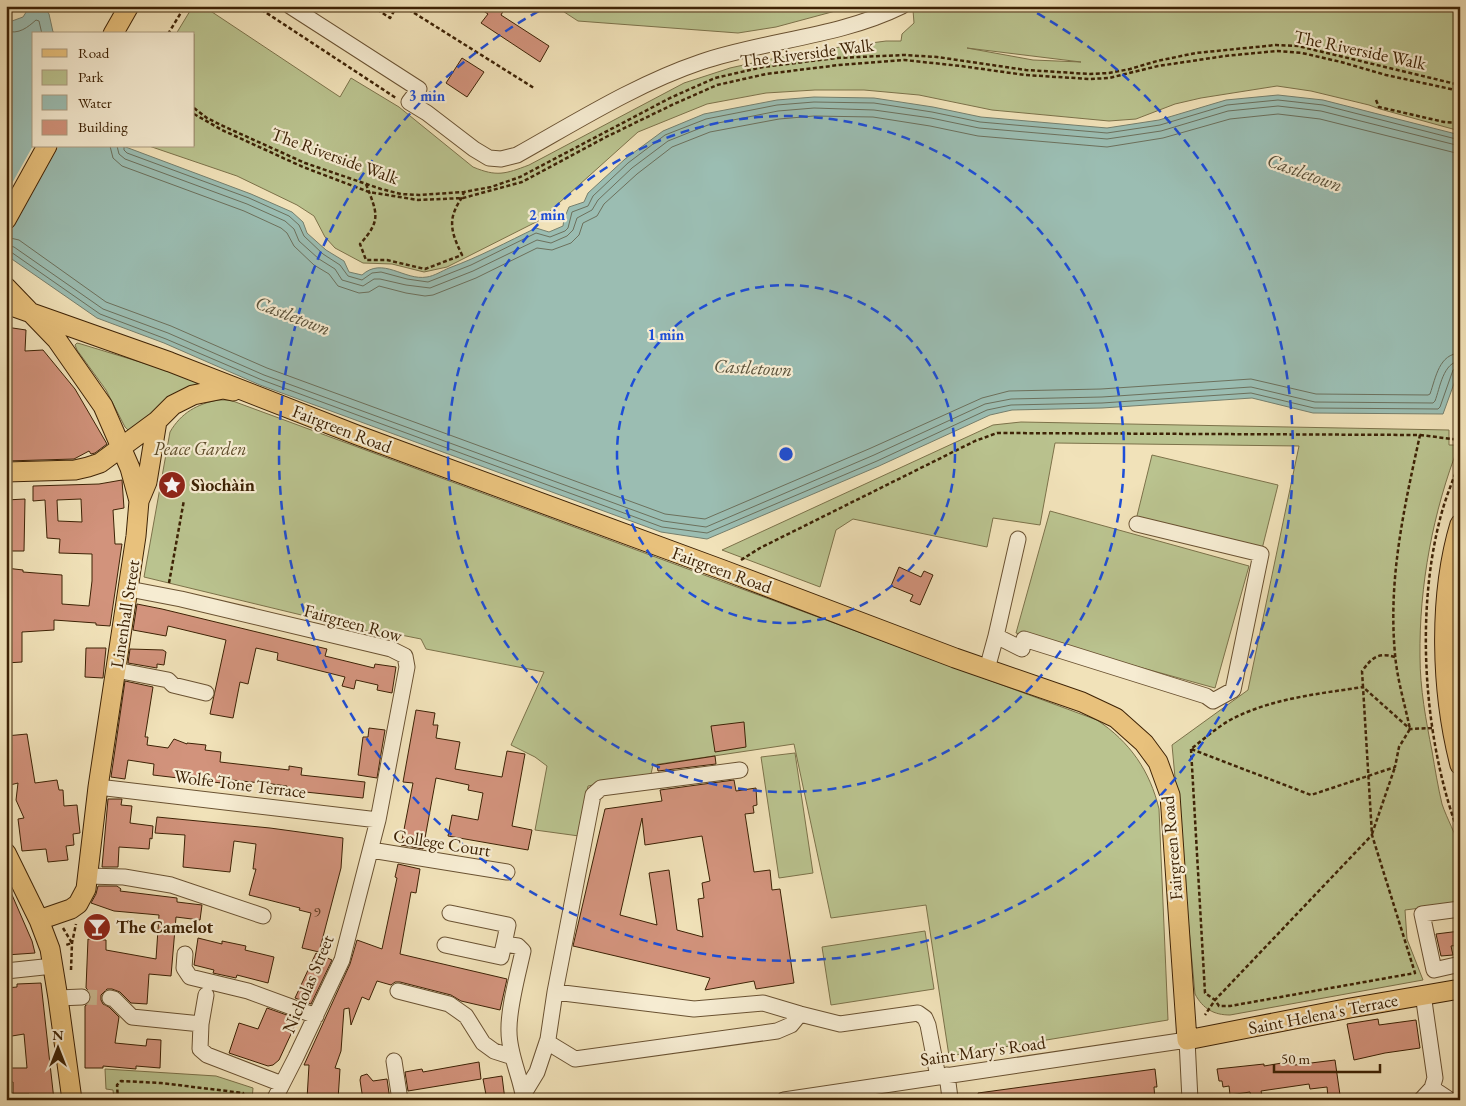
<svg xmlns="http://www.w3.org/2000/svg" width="1466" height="1106" font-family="'EB Garamond',serif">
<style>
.green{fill:#bac38f;stroke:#7c724a;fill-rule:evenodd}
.water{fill:#9bbdb2;stroke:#757f6d}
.pier{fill:#f1e2b9}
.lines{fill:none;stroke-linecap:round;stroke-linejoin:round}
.shore{stroke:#6c705c;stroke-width:1}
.building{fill:#d2937c;stroke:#3d2205;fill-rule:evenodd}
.minor-tunnel{stroke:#cdbc95;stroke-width:15;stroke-dasharray:15 8;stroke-linecap:butt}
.minor-casing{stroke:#6a5232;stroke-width:17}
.major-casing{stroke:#3d2205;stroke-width:21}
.path{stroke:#3d2205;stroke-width:2.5;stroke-dasharray:4 2.5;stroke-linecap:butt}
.minor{stroke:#f6ecd2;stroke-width:15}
.major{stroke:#e8c17c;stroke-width:19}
.ring{fill:none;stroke:#1d4ed8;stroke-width:2.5;stroke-dasharray:9 6}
.labels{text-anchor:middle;stroke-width:4.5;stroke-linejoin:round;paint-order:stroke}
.number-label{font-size:15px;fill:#623e23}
.street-label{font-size:18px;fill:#3d2205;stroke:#f6ecd2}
.park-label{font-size:18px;font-style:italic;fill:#5c4a28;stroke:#f6ecd2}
.poi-label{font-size:18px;font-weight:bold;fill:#3d2205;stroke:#f6ecd2;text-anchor:start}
.water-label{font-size:19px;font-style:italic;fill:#595039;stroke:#f6ecd2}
.centre{fill:#1d4ed8;stroke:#f6ecd2;stroke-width:2.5}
.ring-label{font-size:15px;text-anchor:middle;font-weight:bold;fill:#1d4ed8;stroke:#f6ecd2;stroke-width:4.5;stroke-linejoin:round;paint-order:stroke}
</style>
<rect width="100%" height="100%" fill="#f1e2b9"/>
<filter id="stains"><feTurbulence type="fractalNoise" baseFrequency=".004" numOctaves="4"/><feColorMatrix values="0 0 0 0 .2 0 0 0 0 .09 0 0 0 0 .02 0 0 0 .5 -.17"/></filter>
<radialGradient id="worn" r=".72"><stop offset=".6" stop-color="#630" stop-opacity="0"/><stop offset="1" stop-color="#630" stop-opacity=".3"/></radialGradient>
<path class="green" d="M193,6H203L340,97L351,78L399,107L473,167C497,177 505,174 529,165L684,83L730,68L766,60L826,49L886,41H901L902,34L914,23L913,10L933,6H1460V131L1380,109L1369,105L1311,91L1277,86L1201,98L1175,104L1136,119L1109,121L992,110L919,95L864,90H815L766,93L707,104L638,132L540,220L447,267L424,272L392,264L363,263L335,248L325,237L314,216L297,205L237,176L149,146H194V34H176ZM967,48L1081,62L1033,60Z
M555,6H854L776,27L738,33L578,21Z
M77,343L81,344L212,384L129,431L125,427L106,390L77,350L75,345Z
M218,400H230L1097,720C1130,742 1150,771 1159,809L1168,1020L949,1056L926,905L831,918L794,744L653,765L651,774L588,786L579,836L535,830L547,766L535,757L511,745L544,672L426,649L421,639L391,633L380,634L144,577L170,432C181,413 197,404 218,400Z
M1021,422L1449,430V445H1459C1433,511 1419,586 1420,657C1420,688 1426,721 1432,751C1435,769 1438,787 1442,804C1447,819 1456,834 1460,850C1463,864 1460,888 1460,903L1405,910L1407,939L1423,980L1230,1015C1214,1015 1203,1009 1195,994L1172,745L1248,690L1299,446L1055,443L1040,525L993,518L987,547L853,519L836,530L820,587L722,550L993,425Z
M1152,455L1278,485L1262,549L1136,520Z
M1050,511L1249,566L1215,688L1016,633Z
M795,753L813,873L779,878L761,757Z
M925,931L934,989L831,1005L822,947Z
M105,1069L216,1076L253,1088L252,1100H114L113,1090L106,1089Z"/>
<path class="water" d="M30,6H44L49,14L53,32L59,34H34V146H123L251,194L292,212L303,222L307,233L326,250L344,261L349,272L362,275C383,256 404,281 427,277C434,276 442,271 449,268C479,257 507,242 536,228L549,232L563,226L564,219L569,207L584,202L588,193L625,159L663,131L704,114L777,100L814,97L874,98L933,107L981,117L1107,128L1159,120L1226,100L1278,95L1323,100L1460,135V367L1443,414L1313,413L1252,398L1102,408L1012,410L990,415L879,466L707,539L661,532L260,385L164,343L97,318L6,255V18L12,21L23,17Z"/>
<path class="pier" d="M34,144V146H59L12,230V239L6,249V194Z"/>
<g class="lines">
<path class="shore" d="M6,31C19,35 28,27 36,20L39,21L42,34
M110,146L113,158L122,166L244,211L281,228L287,233L294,246L314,265L329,274L338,286L359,293L369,292L379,286L406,293L425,296L433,295L476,278L537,248L552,250L571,243L579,235L583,223L597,216L604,204L637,174L672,147L710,132L779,119L814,116L873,117L930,126L978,136L1107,147L1163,138L1230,119L1278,114L1320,119L1460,154
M117,146L119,154L125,159L247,204L285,221L294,229L299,241L319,259L335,269L342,280L363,286L374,279H380L406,285L430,288L473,271L537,240L551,243L567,236L573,230L577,218L592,210L598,200L632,168L668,141L708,125L778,111L814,108L874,110L931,118L979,128L1107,139L1161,131L1228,111L1278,106L1321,111L1460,146
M124,146V150L127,153L249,198L289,216L299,225L304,236L323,254L340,265L348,276L362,280L372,273L381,272L407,279L428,282L471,265L536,233L550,237L565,231L568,228L572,212L588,206L593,196L628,163L665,135L706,119L777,105L814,102L874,103L932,112L980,122L1107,133L1160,125L1227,105L1278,100L1323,105L1460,140
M6,237L19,240L106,302L171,326L267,368L665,514L705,519L871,448L982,398L1009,391L1101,389L1251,379L1316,394L1428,395L1430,394C1436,377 1439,354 1460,353
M6,245L14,247L103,309L168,333L264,375L663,521L706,527L874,455L985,404L1011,399L1102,397L1251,387L1315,402L1433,403L1435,401C1440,388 1443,362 1460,361
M6,251L11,252L100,314L166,339L262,380L662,527L707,533L877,461L987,410L1011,405L1102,403L1251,393L1314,408L1438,409L1440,407L1453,370L1460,367"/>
</g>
<path class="building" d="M476,6H506L501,15L549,46L540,62L481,23L488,14Z
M462,58L484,72L467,97L446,83Z
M6,327L26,330L25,351L43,350L75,389L107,444L95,453L91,454L89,451L74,459L6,461Z
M122,480L124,508L113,510L115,544H122L110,626L96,625V623L54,620V630L22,632V662L6,663V568L23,570V572L62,575V604L89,606L92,581V554L59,553L60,539L47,538L45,500L33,501V486L99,484ZM81,499L82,522L58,521L57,500Z
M25,499L24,551H6V500Z
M899,567L921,577L924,571L933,575L920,605L910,601L913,595L891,586Z
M137,604L162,609L327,649L325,656L374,668L375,664L396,667L392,693L377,690L378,685L356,680L354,689L342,686L345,677L277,660L278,653L256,648L248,684L240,682L233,718L210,714L226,640L168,626L166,636L133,630Z
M86,648H106L103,678L85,677Z
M130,649L163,650L166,652L164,665L157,664V668L128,663Z
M125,681L153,687L145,737H148L147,745L168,748L174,739L187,744V743L206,745L205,750L221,752L220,762L289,770V766L302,768L301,775L365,782L363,798L286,790L287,786L272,784L231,780L230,784L153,775L154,764L128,760L125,779L111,777Z
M416,710L435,713L433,725H438L436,738L460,742L455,769L502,777L507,751L525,754L512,826L532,830L528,850L448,836L452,815L478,820L483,793L468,790L469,785L436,778L423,849L401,845L413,783L403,782Z
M744,722L746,747L715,752L711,726Z
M369,728L385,730L377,778L358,775L363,737H368Z
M27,734L35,783L57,780L59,790H63L64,806L77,805L80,833L73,834L74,845L66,846L68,860L48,862L46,849L22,851L18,819L24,818L16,800L18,783L6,786V736Z
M715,756L716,764L658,771L657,765Z
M734,780L736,791L756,788L757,805L753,806L754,813L745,814L754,872L770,870L772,890L780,889L794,983L756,989L754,981L705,990L710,978L573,946L605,809L662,801L660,790ZM642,818L645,845L702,836L710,881L702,883L704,898L698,899L703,937L677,930L669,870L649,873L657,925L620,915Z
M108,799H122L121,805L132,806L130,823L153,826L152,839L150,838L149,849L119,847L118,867H102Z
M157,817L270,828L343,838L341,868L319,952L302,948L311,913L299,910L300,908L249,895L256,869H253L256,844L234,841L230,872L183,867L185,835L155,833Z
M398,864L420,869L416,893L411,892L400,954L507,979L500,1010L461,1001L451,995L400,982H395L391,985L377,981L369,1000L362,997L351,1025L349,1008L344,1009L341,1051L335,1068L340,1069L338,1100H309L307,1099L309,1065H304L350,964L357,940L382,949L397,878L395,877Z
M6,881L32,941L35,953L6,955Z
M98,886H117L121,889L120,891L177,898V902L202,905L200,920L176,917L171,976L149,974L147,1004L131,1003L120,992L112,989H107L101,995V1000L103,1004L109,1007L119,1017L115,1043L146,1046L147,1039L161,1040L160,1068L136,1066V1069L103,1066V1068H85V1006L90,1002L91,997L90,992L86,988L88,939L106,940V950L156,959L159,915L114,911L91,903L96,894Z
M1460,931V945L1451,946L1453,955L1441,956L1436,934Z
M198,938L222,944V941L246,946L245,950L274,957L268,983L237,975L236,978L213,973L214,970L194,965Z
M316,953L332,960L311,1004L295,998Z
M41,983L54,1100H29V1094H13V1082H6V1068H27L24,1034L6,1037V988L17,987V984Z
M267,1008L298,1019L279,1060L273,1065L268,1066L229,1053L239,1023L258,1029Z
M1378,1019L1379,1025L1416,1020L1420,1048L1385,1053L1354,1060L1347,1024Z
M1335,1060L1340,1095L1328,1097L1327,1087L1310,1089L1309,1084L1261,1091L1262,1095L1251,1097L1250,1092L1230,1095L1229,1086L1223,1087L1222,1081H1219L1217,1069L1264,1064V1066L1294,1061L1295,1065Z
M479,1062L481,1079L408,1091L405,1072L422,1069L423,1072Z
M1155,1069L1157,1087H1154L1155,1100H979L978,1093Z
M367,1074L373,1081L387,1079L390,1100H363L360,1080L361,1076Z
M502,1076L505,1100H487L483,1079Z"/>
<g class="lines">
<path class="minor-tunnel" d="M82,997L110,998"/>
<g class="minor-casing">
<path id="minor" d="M290,6L419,89L409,102L427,113L474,149L489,158L501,159L517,155C576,122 636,84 701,62C766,40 839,37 902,6
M129,589L181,599L391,649L405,656L407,667L378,820L342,960L296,1057L274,1100
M996,636L1018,539
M987,669L996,636L1022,649L1024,639L1206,696L1213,701L1233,690L1261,554L1137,524
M116,670L168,680L173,685L206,693
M98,787L378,820
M371,850L507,872
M87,876L124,877L171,885L263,916
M1460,909L1422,914L1434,970L1456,965L1460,963
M450,913L508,925L504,944L518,946L523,951C518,974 508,1009 509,1032C509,1055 521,1077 524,1100
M445,945L501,957L504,944
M185,954L184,968L190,977L248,991L316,1016
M6,971L53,966
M398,991L449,1004L466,1016L483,1043L494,1051L513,1057
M555,992L694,1009L763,1003L800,1014L840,1024L918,1013L925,1018L928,1025L938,1077
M206,995L201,1024L200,1049L207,1055L282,1084
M58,998L82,997
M110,998L114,999L132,1017L201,1024
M547,1042L575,1059L777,1031L791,1025L800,1014
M394,1061L400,1100
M947,1075L950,1098
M1432,1088L1450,1100
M523,1095L537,1072L548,1039L555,992L593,795L601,788L740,770
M784,1100L1187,1040L1190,1100
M1421,1100L1432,1088L1435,1078L1423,994"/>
</g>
<g class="major-casing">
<path id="major" d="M113,34L129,6
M6,220L47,146
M6,287L57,340L103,406L130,468L139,501L136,536L98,787L86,889L78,904L71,909L39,920
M6,304L170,362L357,435L726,571L955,658L1082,702L1116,718L1144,743L1158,762L1170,795L1187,1040L1350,1008L1460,989
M6,472L75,470L88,467L100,463L157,421L173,405L193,395L223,389L233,391
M139,501L147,482L157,421
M1460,524C1438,597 1441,692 1460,765
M6,853L39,920L50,949L58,998L72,1100"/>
</g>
<path class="path" d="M256,6L396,98
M372,6L390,18L397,6
M403,6L534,88
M168,34L185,6
M1376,100L1379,107L1444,122L1460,123
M194,108L207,118L223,126L305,163L381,189L401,194L419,195L464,192L491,187L520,177L670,98L715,78L763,67L836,58L904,55L937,57L1026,70L1090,74L1109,73L1130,69L1157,61L1196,53L1276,45L1298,46L1460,85
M194,114L222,130L303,167L369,192L418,200L463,198L522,182L606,137L674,104L717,85L766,74L839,65L904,60L961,66L1025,75L1090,79L1109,78L1158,66L1225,56L1277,51L1302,53L1341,62L1386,75L1460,91
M366,184C377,213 382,220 360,244L366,260H387L425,269L462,255C455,240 448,226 455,210C457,204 462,199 464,192
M6,265L11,272
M1420,435L1460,440
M1460,461C1453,480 1445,499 1440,519C1415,616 1424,743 1460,837
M741,560L760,548L975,441L997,433L1420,435C1404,508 1388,579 1395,654C1397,679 1405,705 1410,729L1399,747L1395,767L1311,795L1191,749C1204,739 1217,727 1232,719C1273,698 1318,694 1363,687L1372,835
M169,583L184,500
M1395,657C1377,652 1372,658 1362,671L1363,687L1410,729L1432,728
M1191,749L1205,993L1215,1000L1219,1006H1230L1415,973L1372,835L1215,1000L1205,1015
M1372,834L1395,767
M63,928L72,943L66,945
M71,970L72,943L76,924
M118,1100L117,1085L121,1081L161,1083L243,1093L245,1100"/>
<use href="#minor" class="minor"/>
<use href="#major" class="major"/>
</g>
<g class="ring">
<circle cx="786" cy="454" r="169"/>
<circle cx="786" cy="454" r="338"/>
<path d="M1024 6A507 507 0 1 1 548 6"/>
</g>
<defs>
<g id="sight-disc" transform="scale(1.4375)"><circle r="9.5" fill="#8f2418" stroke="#f6ecd2"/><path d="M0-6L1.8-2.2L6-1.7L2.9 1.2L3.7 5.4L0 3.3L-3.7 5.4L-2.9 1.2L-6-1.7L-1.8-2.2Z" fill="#fff"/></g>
<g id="bar-disc" transform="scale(1.4375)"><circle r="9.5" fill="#8f2418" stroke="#f6ecd2"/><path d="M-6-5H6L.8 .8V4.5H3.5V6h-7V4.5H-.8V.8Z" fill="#fff"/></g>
</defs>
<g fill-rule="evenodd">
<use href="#sight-disc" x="172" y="485"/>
<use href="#bar-disc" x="97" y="927"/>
</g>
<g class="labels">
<g class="number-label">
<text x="317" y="917">9</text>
</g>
<g class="street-label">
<text transform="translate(1360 50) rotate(12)" y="6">The Riverside Walk</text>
<text transform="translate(807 53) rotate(-7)" y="6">The Riverside Walk</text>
<text transform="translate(335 156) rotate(20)" y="6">The Riverside Walk</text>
<text transform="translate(342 429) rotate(21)" y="6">Fairgreen Road</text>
<text transform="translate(722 570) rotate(20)" y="6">Fairgreen Road</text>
<text transform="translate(125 614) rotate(-81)" y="6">Linenhall Street</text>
<text transform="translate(353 623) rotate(15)" y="6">Fairgreen Row</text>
<text transform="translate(240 784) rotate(7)" y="6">Wolfe Tone Terrace</text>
<text transform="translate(442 843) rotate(9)" y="6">College Court</text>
<text transform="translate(1172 848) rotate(-95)" y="6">Fairgreen Road</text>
<text transform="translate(308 984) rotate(-67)" y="6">Nicholas Street</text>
<text transform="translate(1323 1014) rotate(-11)" y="6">Saint Helena's Terrace</text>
<text transform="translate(983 1051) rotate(-8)" y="6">Saint Mary's Road</text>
</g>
<g class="park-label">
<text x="200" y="455">Peace Garden</text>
</g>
<g class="poi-label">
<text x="191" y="491">Sìochàin</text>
<text x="116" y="933">The Camelot</text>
</g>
<g class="water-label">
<text transform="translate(1305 172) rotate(20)" y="7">Castletown</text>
<text transform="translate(293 315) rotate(21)" y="7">Castletown</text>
<text transform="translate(753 367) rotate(3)" y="7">Castletown</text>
</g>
</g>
<circle cx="786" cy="454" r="8" class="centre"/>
<g class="ring-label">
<text x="427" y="101">3 min</text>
<text x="547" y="220">2 min</text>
<text x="666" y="340">1 min</text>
</g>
<rect width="1466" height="1106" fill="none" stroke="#f1e2b9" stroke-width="25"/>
<rect x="8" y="8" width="1451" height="1091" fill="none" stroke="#3d2205" stroke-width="2.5"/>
<rect x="12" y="12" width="1441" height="1081" fill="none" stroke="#3d2205"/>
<rect x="32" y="32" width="162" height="115" fill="#f6ecd2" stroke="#ac9b80"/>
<rect x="42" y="49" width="25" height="8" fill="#e8c17c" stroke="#ac9b80"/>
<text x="78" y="58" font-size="15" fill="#3d2205">Road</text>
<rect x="42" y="70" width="25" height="15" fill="#bac38f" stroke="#ac9b80"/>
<text x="78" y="82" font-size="15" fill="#3d2205">Park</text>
<rect x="42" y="95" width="25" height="15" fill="#9bbdb2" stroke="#ac9b80"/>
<text x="78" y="108" font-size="15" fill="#3d2205">Water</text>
<rect x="42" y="120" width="25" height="15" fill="#d2937c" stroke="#ac9b80"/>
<text x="78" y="132" font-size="15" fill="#3d2205">Building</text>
<g transform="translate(58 1048)" stroke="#f6ecd2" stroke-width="4" paint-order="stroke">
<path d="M0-4L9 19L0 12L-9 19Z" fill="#3d2205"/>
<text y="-8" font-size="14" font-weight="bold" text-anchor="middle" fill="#3d2205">N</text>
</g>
<path d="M1274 1064v8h106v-8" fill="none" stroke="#3d2205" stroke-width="2.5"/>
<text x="1281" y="1064" font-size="15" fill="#3d2205" stroke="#f6ecd2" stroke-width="4" paint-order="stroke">50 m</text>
<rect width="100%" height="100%" filter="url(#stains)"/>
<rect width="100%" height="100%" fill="url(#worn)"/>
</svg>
